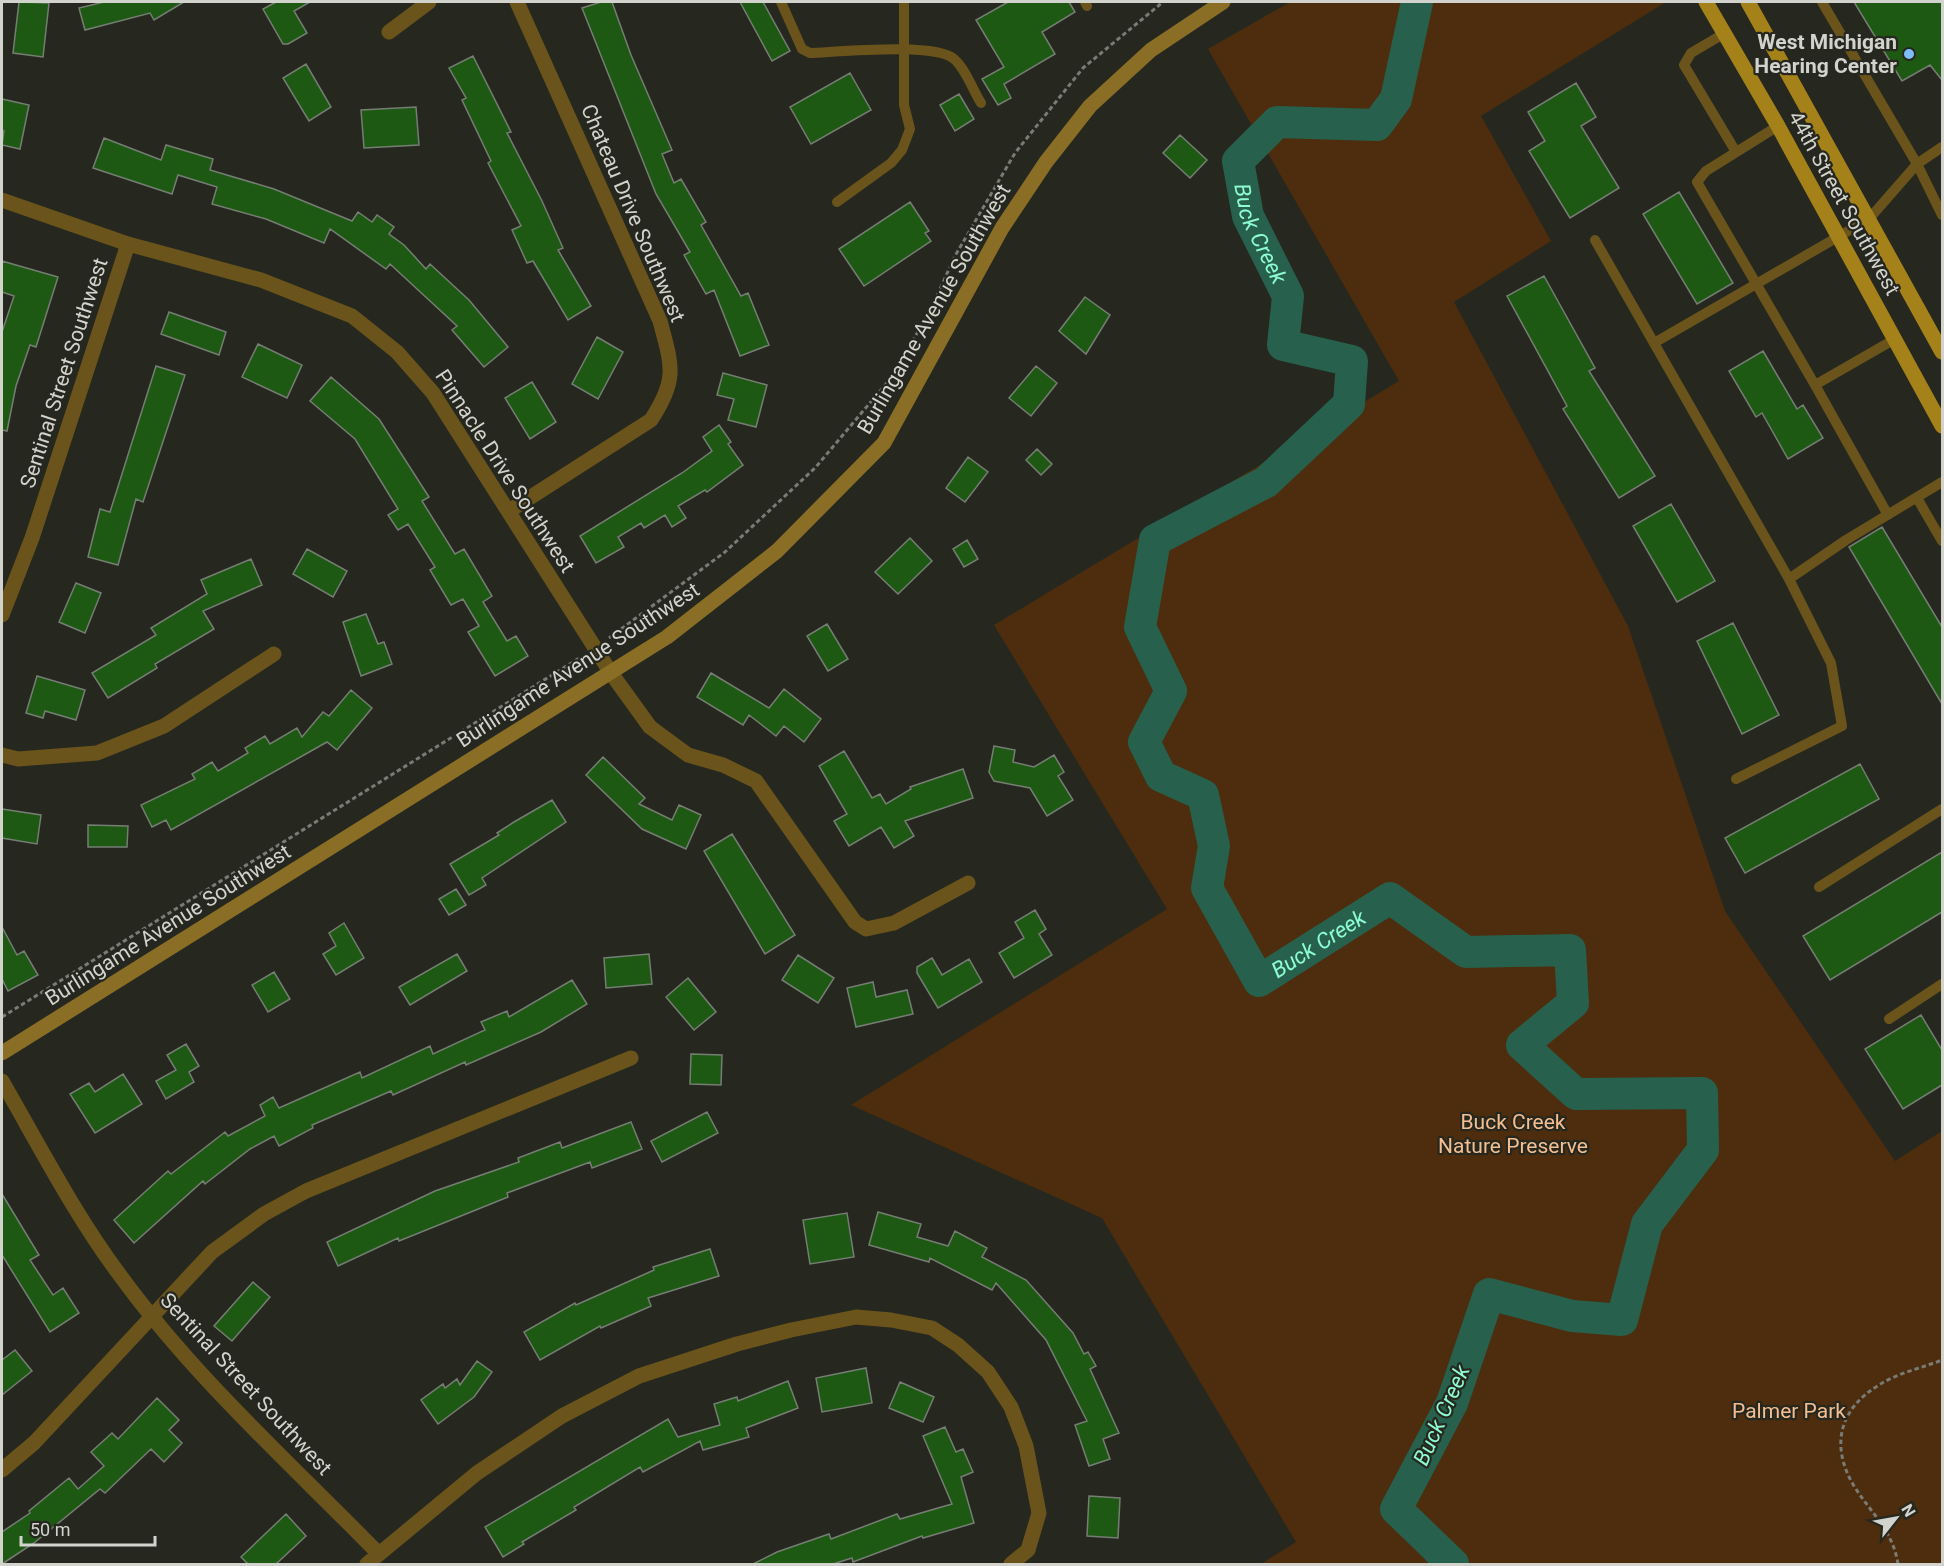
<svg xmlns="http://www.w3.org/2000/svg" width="1944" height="1566" font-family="Roboto,sans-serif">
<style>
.green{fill:#4d2d0d}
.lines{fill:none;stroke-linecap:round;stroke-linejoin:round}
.river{stroke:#27614d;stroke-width:32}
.building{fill:#1e5914;stroke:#767d74;stroke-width:1.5}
.path{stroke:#7a7b74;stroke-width:3;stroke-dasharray:4.5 3;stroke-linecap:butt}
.lane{stroke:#6a541b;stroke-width:10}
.street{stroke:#6a541b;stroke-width:15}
.secondary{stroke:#8a6e25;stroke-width:15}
.primary{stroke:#a58219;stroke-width:15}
.poi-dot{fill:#7dbef9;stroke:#26281f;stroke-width:2}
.labels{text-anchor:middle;stroke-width:4.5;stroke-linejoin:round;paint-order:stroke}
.poi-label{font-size:21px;font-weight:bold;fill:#d2d3cd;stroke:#26281f;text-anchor:end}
.street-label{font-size:21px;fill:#d2d3cd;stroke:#26281f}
.park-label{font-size:21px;fill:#f5be90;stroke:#26281f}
.water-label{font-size:22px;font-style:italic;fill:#8efcd3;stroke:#26281f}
</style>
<rect width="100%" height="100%" fill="#26281f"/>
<path class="green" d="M1290,2H1666L1481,116L1551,241L1454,302L1628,626L1725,911L1895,1161L1942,1131V1564H1261L1296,1542L1102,1218L851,1105L1167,909L994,625L1399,381L1208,49Z"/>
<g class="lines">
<path class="river" id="s1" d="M1417,2L1396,99L1377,125L1277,122L1238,161L1248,216L1288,296L1283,345L1352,361L1349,404L1266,482L1155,540L1140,627L1171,691L1144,742L1161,776L1203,795L1214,846L1207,888L1259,981L1390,898L1466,952L1570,950L1573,1003L1522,1045L1576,1094L1702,1093L1703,1150L1647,1224L1622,1320L1572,1316L1489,1294L1452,1403L1396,1509L1453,1564"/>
</g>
<path class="building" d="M19,2L49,3L43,57L13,53Z
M104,2H184L154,20L150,13L85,30L79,8Z
M276,2H310L294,11L307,33L288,44H283L263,9Z
M601,2H612L631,55L672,150L662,154L674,183L681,179L706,222L701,225L741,296L748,293L769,345L740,356L714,290L706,294L684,255L690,252L656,194L582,8Z
M740,2H763L790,51L772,61Z
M1008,2H1069L1075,12L1042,32L1055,54L1004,84L1011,98L998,105L982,79L1004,67L976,20Z
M1854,2H1942V80L1930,65L1902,81Z
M473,56L511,132L507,133L542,201L563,248L558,250L591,306L568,320L533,261L527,263L512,230L521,226L488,163L491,161L462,100L466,98L449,68Z
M306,64L331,107L309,121L283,78Z
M850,73L871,110L811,144L790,107Z
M1576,83L1596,117L1581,126L1619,188L1570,218L1529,151L1545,141L1528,112Z
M959,94L974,119L955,131L940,105Z
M2,99L29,105L20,149L2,145L4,131L2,130Z
M416,107L419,145L364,148L361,110Z
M1180,135L1207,160L1190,178L1163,153Z
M104,138L161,160L166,145L213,159L210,170L274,189L352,221L358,212L372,222L377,215L394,227L389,234L404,245L426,269L430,264L469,300L508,347L484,367L452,330L457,326L390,264L386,269L330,229L324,243L266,219L212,204L217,187L178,175L172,194L93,168Z
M1679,192L1733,283L1697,304L1643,214Z
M910,202L929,231L925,233L931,241L864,286L839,249Z
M2,261L58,277L36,347L30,345L16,386L7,431L2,430V332L14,296L2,292Z
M1544,276L1595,368L1589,371L1655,476L1619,498L1563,409L1567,406L1507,296Z
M1085,297L1110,315L1086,354L1059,331Z
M169,312L226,332L219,355L161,334Z
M597,337L623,352L598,399L572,384Z
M258,344L302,365L287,398L242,377Z
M1763,351L1797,409L1803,405L1823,438L1788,459L1762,413L1756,417L1729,371Z
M156,366L185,375L143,502L136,499L118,565L88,557L100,509L110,512Z
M1036,366L1057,383L1031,416L1009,398Z
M723,373L767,385L756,427L728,420L734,399L717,395Z
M331,377L379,419L429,497L422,501L455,554L464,549L492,596L483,602L507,641L516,636L528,656L495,676L468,632L479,626L463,599L451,605L430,570L435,567L408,524L398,530L388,515L398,509L355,439L310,401Z
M532,382L556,422L530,439L505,398Z
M719,425L731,442L728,444L743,465L707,492L705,490L678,506L686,518L672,527L665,515L644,528L641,523L618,537L624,547L596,563L580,536L682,473L712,451L703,437Z
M1037,449L1052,464L1041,475L1026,460Z
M968,457L988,472L965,502L946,488Z
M1671,504L1715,581L1677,602L1633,526Z
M1882,527L1942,627V704L1849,547Z
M910,538L932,561L898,594L875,572Z
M967,540L978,559L964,567L953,549Z
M307,549L347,571L333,597L293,574Z
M251,559L262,585L203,611L214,629L155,664L157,668L108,698L92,673L156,635L151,628L207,594L201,580Z
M76,583L101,593L85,633L59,622Z
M366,614L378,644L384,642L392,664L361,676L343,622Z
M1733,623L1779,715L1742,734L1697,641Z
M827,624L848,659L828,671L807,636Z
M711,673L769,708L784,689L821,719L804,742L784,726L776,736L749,715L743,725L697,697Z
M37,676L85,690L76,720L45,711L43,718L26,713Z
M351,690L372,708L337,750L327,742L171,830L166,820L152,827L141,805L195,779L192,774L212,762L218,771L248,753L245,748L265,736L270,744L297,728L302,737L323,712L329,716Z
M994,746L1015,750L1013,762L1034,767L1054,755L1064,772L1058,776L1073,800L1047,816L1030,788L994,781L989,772Z
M844,751L872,798L880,794L886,804L911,789L910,787L963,769L973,798L905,821L914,836L894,848L881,827L849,846L834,821L847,814L819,766Z
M603,757L645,798L639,804L672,820L679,805L701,815L686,849L642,829L586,775Z
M1860,764L1879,799L1745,873L1725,838Z
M552,800L566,822L482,878L486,885L469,895L450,864L499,835L497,833L514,822Z
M2,809L41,815L37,844L2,838Z
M88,825L128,826L127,847H88Z
M732,834L795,935L765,954L704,851Z
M1942,852V912L1830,980L1803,936Z
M456,889L466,905L449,915L439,899Z
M1035,910L1046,929L1039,934L1052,955L1014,978L999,953L1024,938L1015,922Z
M344,923L364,958L336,975L323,954L336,946L329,933Z
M2,927L17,955L24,951L38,975L8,991L2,979Z
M457,954L467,971L410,1005L399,987Z
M649,954L652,984L606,988L604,958Z
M798,955L834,978L818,1003L782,980Z
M932,958L942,975L969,959L982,982L938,1008L917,973V967Z
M274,972L290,999L268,1012L252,985Z
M688,978L716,1012L694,1030L666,997Z
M572,980L587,1004L541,1032L466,1065L465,1062L393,1095L391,1091L312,1125L313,1128L279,1146L274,1136L250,1149L205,1184L203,1181L134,1243L114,1220L168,1171L171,1174L225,1132L228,1136L265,1116L260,1105L273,1097L279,1108L360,1072L362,1078L430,1046L433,1054L485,1030L481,1022L507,1011L509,1017Z
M873,982L876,997L907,990L913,1014L856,1027L847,988Z
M1921,1015L1942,1050V1085L1903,1109L1865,1049Z
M186,1044L199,1066L189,1072L194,1082L166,1099L156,1081L176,1070L167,1055Z
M691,1054L722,1055L721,1085L690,1084Z
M123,1074L142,1104L95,1133L70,1094L89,1083L95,1092Z
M707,1112L718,1133L662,1162L651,1141Z
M631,1122L642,1149L592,1168L590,1162L507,1193L508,1197L399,1241L398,1238L338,1266L327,1242L435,1191L519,1162L518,1158L560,1142L562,1148Z
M2,1194L39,1255L30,1260L53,1295L63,1288L79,1313L50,1332L2,1255Z
M878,1212L921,1224L917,1237L948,1246L955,1231L987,1248L982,1257L1026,1280L1073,1333L1084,1354L1088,1352L1096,1366L1090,1369L1119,1433L1103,1439L1110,1459L1089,1466L1075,1425L1087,1421L1046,1340L996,1283L992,1290L930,1258L929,1262L869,1245Z
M847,1213L854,1257L810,1264L803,1220Z
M710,1249L719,1276L648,1298L651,1306L601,1328L600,1326L540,1360L524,1332L575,1303L576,1305L654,1270L653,1267Z
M253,1282L270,1297L232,1341L214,1326Z
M15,1350L32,1371L2,1395V1360Z
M477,1361L492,1372L474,1397L438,1424L421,1400L443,1384L445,1388L457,1379L460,1385Z
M866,1368L872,1403L822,1412L816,1378Z
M788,1381L798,1408L746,1428L749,1437L703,1450L700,1441L643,1472L640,1467L574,1507L576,1510L522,1542L524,1544L503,1557L485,1527L668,1419L678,1437L720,1425L714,1404L737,1397L738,1401Z
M900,1382L934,1397L923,1422L889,1408Z
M157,1398L179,1420L169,1430L182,1443L164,1462L151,1449L105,1493L100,1489L34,1543L2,1564V1532L30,1513L29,1511L69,1478L78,1489L104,1466L91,1452L112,1433L118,1439Z
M945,1427L956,1452L963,1449L973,1472L961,1477L974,1523L923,1538L922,1536L853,1562L852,1558L833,1564H753L777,1552L829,1534L831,1539L897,1514L900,1519L952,1504L923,1436Z
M1089,1496L1120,1498L1118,1538L1087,1536Z
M286,1514L306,1536L276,1564H248L241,1557Z"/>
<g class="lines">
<path class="path" d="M609,638L725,552L815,468L891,378L930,311L955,256L1015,153L1083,68L1163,2
M2,1017L581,657
M1898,1564C1893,1531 1871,1513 1854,1486C1830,1446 1839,1409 1879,1385C1897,1373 1922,1368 1942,1360"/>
<path class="lane" d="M781,2L802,49L810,53C837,52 936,42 954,59C965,68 973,90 981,103
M1085,2L1087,6
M1725,33L1691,53L1684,65L1736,152
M1778,126L1706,171L1697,182L1815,385L1895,339
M1942,147L1917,164L1942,215
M837,202L891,163L902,150L910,129L904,105V2
M1595,240L1789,579L1831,663L1842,726L1736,779
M1654,343L1869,219L1917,164L1822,2
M1815,385L1888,515
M1917,498L1942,541
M1789,579L1846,540L1942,482
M1819,887L1942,809
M1889,1019L1942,984"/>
<path class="street" d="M389,32L429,2
M2,200L128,244L261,280L352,316L397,352L433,393L611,673L650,727L688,755L723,765L756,781L855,922L866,929L894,923L968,883
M509,511L651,420C678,379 672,366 660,321L517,2
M2,615L32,538L128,244
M2,755L18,759L97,753L164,726L274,654
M2,1081C40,1147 76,1217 122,1278C196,1379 291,1464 378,1553
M2,1470L34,1443L212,1252L264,1214L306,1191L631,1058
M367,1564L477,1473L562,1416L639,1376L737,1344L791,1330L856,1317L891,1320L932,1328L958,1345L988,1372L1011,1407L1026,1446L1039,1513L1028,1550L1011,1564"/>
<path class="secondary" d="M2,1053L667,637L777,551L884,443L1002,228L1046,162L1090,106L1151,50L1223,2"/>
<path class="primary" d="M1706,2L1778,126L1942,426
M1748,2L1942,352"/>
</g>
<circle class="poi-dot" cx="1909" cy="54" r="6"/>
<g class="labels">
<g class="poi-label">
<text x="1897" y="49">West Michigan<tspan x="1897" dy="24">Hearing Center</tspan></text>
</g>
<g class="street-label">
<text transform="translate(1844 203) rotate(61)" y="7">44th Street Southwest</text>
<text transform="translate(633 213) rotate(67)" y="7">Chateau Drive Southwest</text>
<text transform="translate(934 309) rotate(-60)" y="7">Burlingame Avenue Southwest</text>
<text transform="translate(64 373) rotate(-72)" y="7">Sentinal Street Southwest</text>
<text transform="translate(505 471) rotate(57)" y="7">Pinnacle Drive Southwest</text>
<text transform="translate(578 665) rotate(-33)" y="7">Burlingame Avenue Southwest</text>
<text transform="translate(168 925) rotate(-32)" y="7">Burlingame Avenue Southwest</text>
<text transform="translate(246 1384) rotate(47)" y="7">Sentinal Street Southwest</text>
</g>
<g class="park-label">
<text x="1513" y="1129">Buck Creek<tspan x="1513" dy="24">Nature Preserve</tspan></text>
<text x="1789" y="1418">Palmer Park</text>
</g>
<g class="water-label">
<text dy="8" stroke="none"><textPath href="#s1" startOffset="363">Buck Creek</textPath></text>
<text dy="8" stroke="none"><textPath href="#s1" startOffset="1407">Buck Creek</textPath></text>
<text transform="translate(1441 1415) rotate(-66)" y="8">Buck Creek</text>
</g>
</g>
<rect width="1944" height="1566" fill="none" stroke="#d2d3cd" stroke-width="6"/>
<g transform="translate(1896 1518) rotate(59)" stroke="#26281f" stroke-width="4.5" paint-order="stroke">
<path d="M0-4.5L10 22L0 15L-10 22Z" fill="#d2d3cd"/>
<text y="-9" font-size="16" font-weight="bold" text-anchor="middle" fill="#d2d3cd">N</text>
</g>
<path d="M21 1536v9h134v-9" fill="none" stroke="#d2d3cd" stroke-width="3"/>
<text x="30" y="1536" font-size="18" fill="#d2d3cd" stroke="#26281f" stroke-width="4.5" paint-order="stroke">50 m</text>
</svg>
